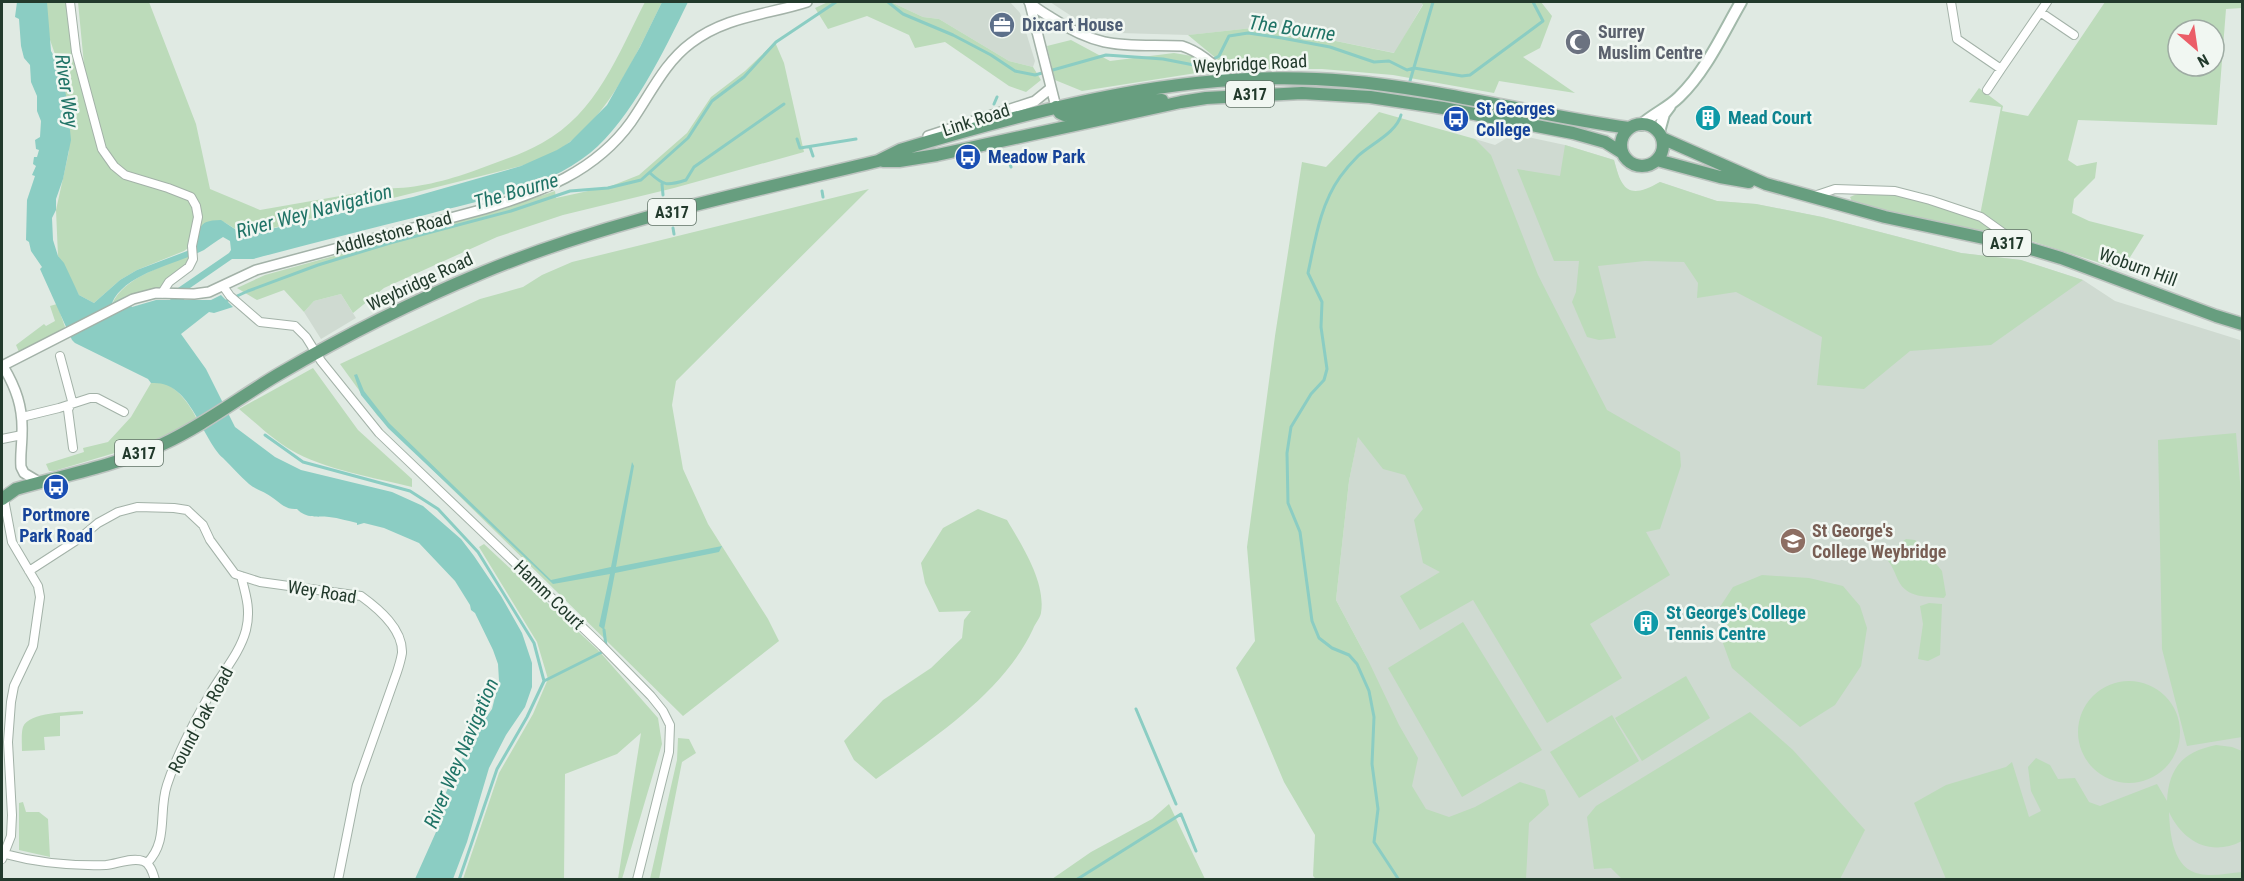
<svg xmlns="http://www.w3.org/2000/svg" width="2244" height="881" font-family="'Roboto Condensed',sans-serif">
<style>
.built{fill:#cfdad1}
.green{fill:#bcdbba;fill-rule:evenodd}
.water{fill:#8bcdc3;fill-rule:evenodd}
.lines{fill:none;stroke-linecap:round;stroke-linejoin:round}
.stream{stroke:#8bcdc3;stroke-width:3}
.minor-casing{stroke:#a3b2a8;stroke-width:10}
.tertiary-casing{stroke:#a3b2a8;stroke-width:12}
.secondary-casing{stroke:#a2b9aa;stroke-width:14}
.primary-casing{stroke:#bdc4c0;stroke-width:15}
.minor{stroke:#fff;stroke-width:8}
.tertiary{stroke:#fff;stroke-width:9}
.secondary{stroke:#fff;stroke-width:10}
.primary{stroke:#679e7f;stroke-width:12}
.labels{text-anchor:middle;stroke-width:5;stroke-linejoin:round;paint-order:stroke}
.shield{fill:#f1f7f2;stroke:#607367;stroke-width:1.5}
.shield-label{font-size:16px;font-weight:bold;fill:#223a2c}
.service-label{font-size:18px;font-weight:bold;fill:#4e5e75;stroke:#f1f7f2;text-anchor:start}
.worship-label{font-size:18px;font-weight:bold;fill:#5b616d;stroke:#f1f7f2;text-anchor:start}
.street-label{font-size:18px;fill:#223a2c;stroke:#f1f7f2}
.transit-label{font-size:18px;font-weight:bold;fill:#164399;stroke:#f1f7f2;text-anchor:start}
.culture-label{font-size:18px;font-weight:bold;fill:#0d838f;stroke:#f1f7f2;text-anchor:start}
.education-label{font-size:18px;font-weight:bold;fill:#785e54;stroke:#f1f7f2;text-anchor:start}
.water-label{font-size:20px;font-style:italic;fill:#1f7366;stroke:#f1f7f2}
</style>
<rect width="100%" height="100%" fill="#e0eae3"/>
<path class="built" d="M891,2H1010L1020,13L1035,61L1033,67L1009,61L939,19L923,17Z
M1050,2H1421L1423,4L1395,53L1287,31L1252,28L1189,35L1119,33L1085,25Z
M1409,133L1475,139L1495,145L1514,134L1565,145L1614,160L1619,178L1625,189L1635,192L1645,191L1660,182L1717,201L1756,204L1822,217L1961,253L2021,260L2083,280L2115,301L2240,340L2242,383V879H1402L1368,660L1336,600L1349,481L1358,436L1344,226L1367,205Z
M341,294L356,318L321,339L304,312L314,301Z"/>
<path class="green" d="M46,2H72L89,117L78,2H149L196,124L210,189L260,210L386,188C414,190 452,179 479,169C500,161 523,154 542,143C597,113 618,54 645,2H662C636,55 604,130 547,156C539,160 530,163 521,166L245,235L224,222L184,251L137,270L120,280L94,303L79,295L58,256L56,210L69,151L58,63L48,34Z
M828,2H891L923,17L939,19L1009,61L1033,67L1041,80L1026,92L1009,86L945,42L915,48L909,35L867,16L828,29L815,8Z
M1421,2H1541L1552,16L1540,48L1523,57L1575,93L1499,81L1494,93L1393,75L1322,69H1229L1188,35L1252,28L1287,31L1394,53L1423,5Z
M2105,2H2242V8L2226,9L2217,125L2078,120L2068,160L2077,166L2097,162L2095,178L2074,199L2072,213L2089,221L2144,235L2122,270L2019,237L1992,234L1854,206L1850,197C1874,185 1953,208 1980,215L2001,107L1969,102L1979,88L2003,106L2002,111L2028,116ZM2178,30H2214V66H2178Z
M1071,40L1110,61L1174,53L1192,56L1209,71L1082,91L1055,80L1047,46Z
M775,42L784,63L804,152L674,188L563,215L497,237L384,288L353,313L341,294L314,301L304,312L284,290L257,300L237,288L265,275L497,211L555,191L556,198L611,186L639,175L687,133L711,97L745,71Z
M1379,112L1475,139L1491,155L1538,275L1607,410L1680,452L1681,466L1660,529L1646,532L1670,575L1590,624L1622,678L1547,723L1473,600L1420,630L1400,596L1440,572L1423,563L1414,520L1423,509L1405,475L1383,469L1358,437L1349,481L1336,600L1368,660L1399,725L1418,758L1412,786L1426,809L1449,817L1475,807L1520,782L1545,790L1549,805L1529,823L1526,879H1316L1313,876L1315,835L1284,782L1236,668L1255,641L1247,547L1275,336L1302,162L1326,167Z
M1565,145L1614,160C1622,192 1630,199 1660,182L1717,201L1756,204L1822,217L1961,253L2021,260L2083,280L1991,345L1910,351L1864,389L1817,385L1822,337L1736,292L1697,298L1698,283L1684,262L1645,261L1598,266L1616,338L1599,340L1587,337L1572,302L1576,292L1579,261H1554L1517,169L1560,176Z
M869,189L676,381L672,405L683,469L708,524L768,619L779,641L683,716L377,415L340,364L480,299L523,287L542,275L572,262Z
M190,255L193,259L162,293L127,299L124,297L112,304C125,276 165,266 190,255Z
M57,304L65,327L62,330L63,332L19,352L16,345L44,324L46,326L55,321L50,306Z
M313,368L358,430L412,479V487C375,478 323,469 291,450C272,439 256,423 239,409Z
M161,382C179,388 189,404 197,419L167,438L131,451L118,452L54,471H49L46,464L84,452L83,448L108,442L131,417L151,383Z
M2236,433L2242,506V737L2187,746L2162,649L2158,440Z
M978,509L1007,520C1022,546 1046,582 1041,613C1040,618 1035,624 1033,629C1004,692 931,740 876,779L854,760L844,741L883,700L931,668L962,638L964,620L971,611L939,612L925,583L921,563L943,528Z
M1906,539L1915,540L1921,545L1942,571L1946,595L1944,598C1927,596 1907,599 1898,580C1894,571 1891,562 1883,556Z
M484,544L599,651L658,718L662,744L622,879H618L641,733L617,754L565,774L564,879H463L499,773L533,714L548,679L537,642L479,547Z
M1762,575L1809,578L1843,586L1860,606L1867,628L1861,666L1835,705L1800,727L1732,668L1720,635L1718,610L1733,587Z
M1929,603L1942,604L1940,655L1928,661L1918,659L1923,624L1920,606Z
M1463,622L1542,750L1462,797L1388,668Z
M1686,676L1710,718L1642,761L1615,718Z
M2078 732a51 51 0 1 1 102 0a51 51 0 1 1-102 0Z
M83,711V714L60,716V736L44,737L45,750L22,751C22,744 21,733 23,727C29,712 69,712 83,711Z
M1750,712L1793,750L1865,830L1840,879L1623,880L1611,868L1594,869L1587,817L1596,806Z
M1612,715L1639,761L1579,798L1550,752Z
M678,738L689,739L696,753L682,762L659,879H650L677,760Z
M2216,745L2232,747L2242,751V841C2211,857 2183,842 2169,812C2170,835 2173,869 2200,874C2213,877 2229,873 2242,872V879H1946L1914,803L1946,785L2006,767L2012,762L2029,817L2041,811L2031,791L2028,767L2036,758L2050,765L2058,779L2075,778L2089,802L2100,806L2157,784L2167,801C2169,767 2183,752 2216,745Z
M23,802L26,812H39L48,819L50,857L19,850V803Z
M1169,804L1205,879H1052L1091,852L1152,819Z"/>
<path class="water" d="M17,2H47L51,51L58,63L67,99L71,140L63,179L56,199V210L52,218L53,240L58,256L64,263L79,295L94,303L120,280L137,270L195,248C202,231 194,220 221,220L244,235L413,197L521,166L557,150L570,142L607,105L640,47L662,2H688C665,49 631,120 590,153C544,190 480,200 425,215C367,229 310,244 253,259H232L190,288L184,300H211L221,295L233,307L214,313L209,312L181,334L206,369L235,427L275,457L301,470L392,492L423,506L461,539L474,556L501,596L522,633L532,663V687L525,707L506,735L489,768L467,842L453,879H415L436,832L442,803L454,772L468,749L471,739L492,709L499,681L498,664L493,650L475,613L471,610L470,605L455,581L419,543L384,528L364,523L357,525V523C348,521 339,518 329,517C318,516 306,519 297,509C287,510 281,504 273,498C266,492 256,490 249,484C240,476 231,466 223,458C200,436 191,380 151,383L148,379L75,343L72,340L40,269L42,267L31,251L29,242L26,240L27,200L35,176L32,175L36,166L33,164L34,157H37L39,150L36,149L35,140L40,137L41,121L37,111V96L31,82L30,65L24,58L21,46L19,19L15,17ZM223,237L230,241L231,250L229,253L178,288L170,300H156L132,307L124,297L112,303C125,273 177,264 204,250C210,246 216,241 223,237Z
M357,374L364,391L389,423L551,580L611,567L632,462L634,466L616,567L722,546L719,552L615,573L604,630L599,626L610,574L553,584L388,428L361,395L354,375Z"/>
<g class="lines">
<path class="stream" d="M888,2L903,14L953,35L991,55L1015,71L1035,75L1106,55L1163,59L1199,66L1206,63
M1212,60L1219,56L1229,36L1248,33L1282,38L1330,47L1374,62L1389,61L1407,70L1414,68L1462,76L1470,75L1543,21L1533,2
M1410,81L1433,2
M994,104L997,97
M797,139L800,148L856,139
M810,147L813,156
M1009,161L1011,167
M650,173C664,186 667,186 686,180L694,167L784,104
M662,184L663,195
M822,191L823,197
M673,228L674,234
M224,302L248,291L318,265L390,243L511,211L570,191L608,188L641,180L688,138L712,101L744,77L776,42L836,2
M265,435L303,462L410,491L438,509L478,552L534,643L544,681L527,717L497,769L459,880
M604,630L606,646
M544,681L604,651
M1136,709L1176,804
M1076,880L1181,814L1196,851
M1399,880L1374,842L1378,809L1372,764L1374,717L1369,691L1357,664L1349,655L1332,648L1319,638L1312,621L1300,532L1288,503L1287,453L1291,427L1311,394L1324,380L1327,369L1321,327L1322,302L1308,273C1315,241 1320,205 1340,177C1345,170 1352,162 1358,156C1371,144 1397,132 1401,115"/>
<g class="minor-casing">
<path id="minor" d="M70,2L76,52L102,149L114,166L125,175L168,188L191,197L196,206L198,217L192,246L193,259L189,267L169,282L162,293
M1951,2L1957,39L2001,69L2047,2
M2040,12L2074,35
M1987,90L2001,69
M1814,196L1835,189L1895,191L1930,200L1981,217L2016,242
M223,286L230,296L260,322L295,326L306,337L321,361L379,433L602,646L651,696L663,711L670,725L669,752L637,880
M60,356L72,401L68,410L73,448
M22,417L59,408L90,398H97L124,412
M2,439L22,435
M29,571L80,538L98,523L118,512L137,507L174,508L187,510L203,525L210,540L235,574L260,582L361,596C379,609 403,629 402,653C401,659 399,666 397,672L357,785L338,880
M5,854C38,863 72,866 106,865C117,864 132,857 143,861C150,863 153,873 155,880
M2,859L11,836L12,815L8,742L11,702L14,686L33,646L40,597L38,586L12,542L4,499
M147,863C169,841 158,812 167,785C177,754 194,722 210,694C222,673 240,653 246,630C251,610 246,595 241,576"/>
</g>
<g class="tertiary-casing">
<path id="tertiary" d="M1029,2C1035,8 1044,13 1052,18C1102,51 1125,44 1182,46C1201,52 1215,65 1228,80
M1030,4L1056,107
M928,136L1035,101L1051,88
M2,366L133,299L156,293L194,294L209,292L256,270L484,209C541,192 595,172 631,122C650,95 664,63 691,43C726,16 767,15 807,2
M3,366C16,388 23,407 22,433C22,445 20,455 21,467L24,473L39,482"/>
</g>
<g class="secondary-casing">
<path id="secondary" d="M1641,125C1653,114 1668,108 1679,97C1706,71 1723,33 1741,2
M1659,132L1664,114L1670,106"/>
</g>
<g class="primary-casing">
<path id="primary" d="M1056,107L1060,113L1064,115L1137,101L1162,100
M1621 145a21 21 0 1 1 42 0a21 21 0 1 1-42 0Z
M1664,139L1766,184L1885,217L2021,246L2061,258L2216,316L2242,324
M1657,160L1720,177L1749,182
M883,161H899L937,155L1181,102L1206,98L1302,93L1370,97L1443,108L1573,133L1605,142L1621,152
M2,499L16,489C65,475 117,465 163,444C204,425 240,397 279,374C344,336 414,301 484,272C610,220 746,193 878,161L900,150C1044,107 1195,67 1347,81C1442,89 1535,115 1629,128"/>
</g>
<use href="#minor" class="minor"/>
<use href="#tertiary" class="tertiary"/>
<use href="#secondary" class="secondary"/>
<use href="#primary" class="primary"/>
</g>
<defs>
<g id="office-disc" transform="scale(1.35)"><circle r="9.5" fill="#5c6f8a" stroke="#f1f7f2"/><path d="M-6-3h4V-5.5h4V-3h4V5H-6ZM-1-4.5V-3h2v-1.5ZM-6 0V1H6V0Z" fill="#fff"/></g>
<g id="mosque-disc" transform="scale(1.35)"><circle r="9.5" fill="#6b7280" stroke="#f1f7f2"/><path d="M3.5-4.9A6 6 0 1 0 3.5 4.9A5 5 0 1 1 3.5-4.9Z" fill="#fff"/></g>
<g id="building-disc" transform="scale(1.35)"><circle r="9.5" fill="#0f9aa8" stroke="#f1f7f2"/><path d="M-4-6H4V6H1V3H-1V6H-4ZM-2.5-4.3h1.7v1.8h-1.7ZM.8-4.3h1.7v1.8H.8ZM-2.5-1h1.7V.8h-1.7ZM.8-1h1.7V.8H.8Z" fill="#fff"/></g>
<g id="bus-disc" transform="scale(1.35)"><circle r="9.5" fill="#1a4fb4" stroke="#f1f7f2"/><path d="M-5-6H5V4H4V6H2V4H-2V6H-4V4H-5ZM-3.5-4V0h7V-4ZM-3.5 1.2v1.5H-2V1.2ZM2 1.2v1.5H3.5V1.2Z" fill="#fff"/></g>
<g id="school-disc" transform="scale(1.35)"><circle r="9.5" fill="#8d6e63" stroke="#f1f7f2"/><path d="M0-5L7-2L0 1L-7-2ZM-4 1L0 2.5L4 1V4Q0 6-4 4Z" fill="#fff"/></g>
</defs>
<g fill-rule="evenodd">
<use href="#office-disc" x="1002" y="25"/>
<use href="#mosque-disc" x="1578" y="42"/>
<use href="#building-disc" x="1708" y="118"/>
<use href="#bus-disc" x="1456" y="119"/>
<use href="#bus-disc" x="968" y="157"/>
<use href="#bus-disc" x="56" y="487"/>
<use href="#school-disc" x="1793" y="541"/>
<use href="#building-disc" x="1646" y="623"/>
</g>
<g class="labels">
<g class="shield">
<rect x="1226" y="81" width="48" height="26" rx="4.5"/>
<rect x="648" y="199" width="48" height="26" rx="4.5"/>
<rect x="1983" y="230" width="48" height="26" rx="4.5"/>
<rect x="115" y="440" width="48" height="26" rx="4.5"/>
</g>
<g class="shield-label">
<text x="1250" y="100">A317</text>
<text x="672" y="218">A317</text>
<text x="2007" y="249">A317</text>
<text x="139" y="459">A317</text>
</g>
<g class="service-label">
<text x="1022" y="31">Dixcart House</text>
</g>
<g class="worship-label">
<text x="1598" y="38">Surrey<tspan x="1598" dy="21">Muslim Centre</tspan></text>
</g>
<g class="street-label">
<text transform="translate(1250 64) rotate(-3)" y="6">Weybridge Road</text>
<text transform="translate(976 120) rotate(-18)" y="6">Link Road</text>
<text transform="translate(393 233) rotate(-15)" y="6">Addlestone Road</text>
<text transform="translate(2138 267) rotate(20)" y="6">Woburn Hill</text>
<text transform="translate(420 282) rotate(-25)" y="6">Weybridge Road</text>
<text transform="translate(322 592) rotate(9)" y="6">Wey Road</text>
<text transform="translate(549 595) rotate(44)" y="6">Hamm Court</text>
<text transform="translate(201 720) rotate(-62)" y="6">Round Oak Road</text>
</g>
<g class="transit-label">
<text x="1476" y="115">St Georges<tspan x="1476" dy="21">College</tspan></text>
<text x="988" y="163">Meadow Park</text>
<text x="56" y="521" text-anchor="middle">Portmore<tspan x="56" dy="21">Park Road</tspan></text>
</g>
<g class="culture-label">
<text x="1728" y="124">Mead Court</text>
<text x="1666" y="619">St George's College<tspan x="1666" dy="21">Tennis Centre</tspan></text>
</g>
<g class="education-label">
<text x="1812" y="537">St George's<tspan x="1812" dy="21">College Weybridge</tspan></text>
</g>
<g class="water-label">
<text transform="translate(1292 28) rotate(8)" y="7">The Bourne</text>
<text transform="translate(67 91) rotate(82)" y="7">River Wey</text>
<text transform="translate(516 191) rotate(-16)" y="7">The Bourne</text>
<text transform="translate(314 211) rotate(-15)" y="7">River Wey Navigation</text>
<text transform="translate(461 753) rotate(-67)" y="7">River Wey Navigation</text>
</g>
</g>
<rect width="2244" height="881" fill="none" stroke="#223a2c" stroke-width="6"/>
<g transform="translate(2196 48) rotate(151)"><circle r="28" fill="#f1f7f2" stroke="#9eaba3" stroke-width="1.5"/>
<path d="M0-4.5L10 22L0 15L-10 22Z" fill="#eb5e68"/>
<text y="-9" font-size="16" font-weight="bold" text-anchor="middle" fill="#223a2c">N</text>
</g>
</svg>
